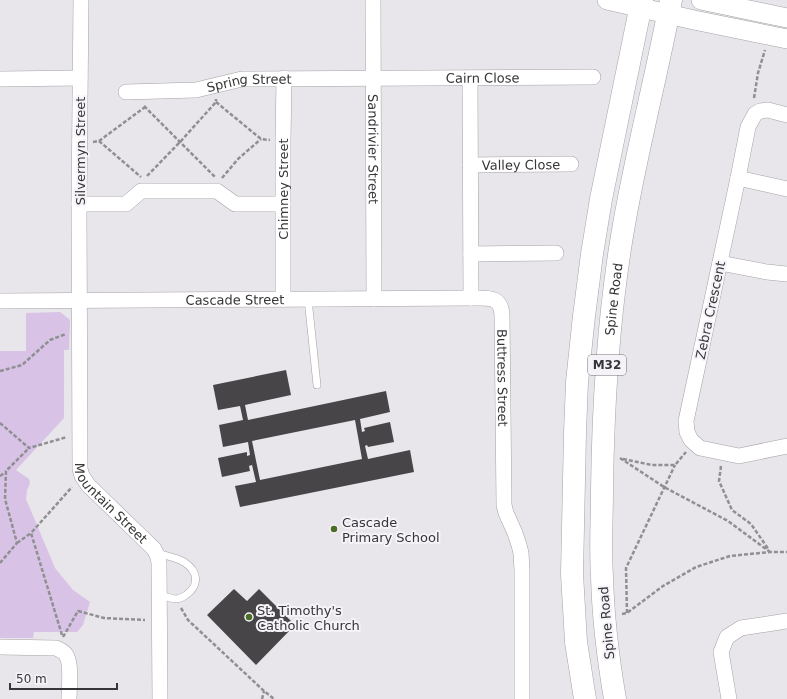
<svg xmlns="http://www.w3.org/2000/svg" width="787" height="699" font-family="'DejaVu Sans',sans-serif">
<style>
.green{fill:#d8c3e7}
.building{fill:#474548;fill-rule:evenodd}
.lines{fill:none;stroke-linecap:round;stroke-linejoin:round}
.service-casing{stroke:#a4a2a6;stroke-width:8}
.minor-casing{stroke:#a4a2a6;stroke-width:16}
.tertiary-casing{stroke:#a4a2a6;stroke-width:20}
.primary-casing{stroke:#a4a2a6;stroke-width:23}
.path{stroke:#908f92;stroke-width:2.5;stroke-dasharray:4 2;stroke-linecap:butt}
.service{stroke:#fff;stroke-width:7}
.minor{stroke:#fff;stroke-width:15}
.tertiary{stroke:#fff;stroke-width:19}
.primary{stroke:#fff;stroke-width:22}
.poi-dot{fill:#4b6e26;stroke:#f5f3f7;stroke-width:1.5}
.labels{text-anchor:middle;stroke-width:4;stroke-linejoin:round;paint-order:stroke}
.shield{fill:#f5f3f7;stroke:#6f6e71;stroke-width:1}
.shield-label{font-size:12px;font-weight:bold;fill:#363537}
.street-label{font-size:13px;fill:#363537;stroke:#f5f3f7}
.poi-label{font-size:13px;fill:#363537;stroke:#f5f3f7;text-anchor:start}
</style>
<rect width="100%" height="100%" fill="#e8e6ea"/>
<path class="green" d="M60,312L70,320L69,350H64V418L16,470L29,479L30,482L29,486L27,490L26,499L55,568L73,590L90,602L83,625L77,632H34L33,638H0V351H26V313Z"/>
<path class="building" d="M286,370L291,395L245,405L248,420L386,391L390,412L360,419L362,432L365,431L364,428L390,422L394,442L368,447L367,445L365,446L368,459L410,450L414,472L240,507L235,486L256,482L252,465L249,466L250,471L222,477L218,458L247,452V456L250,455L248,442L223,447L219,425L243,420L240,406L218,410L213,385ZM355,420L362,459L260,480L252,441Z
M234,589L247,601L259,589L295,625L256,665L207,615Z"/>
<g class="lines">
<g class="service-casing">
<path id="service" d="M308,299L317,385
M157,553C166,556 176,557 184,562C198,571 200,585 186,595C183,597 179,599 175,599C170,598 164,596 159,595"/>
</g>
<g class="minor-casing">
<g id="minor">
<path id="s1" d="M81,0L79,204L80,469L82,476L88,485L154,549L158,557L159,563L160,699"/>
<path id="s2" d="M373,0L374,299"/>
<path d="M470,78L471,298"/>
<path d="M0,79L80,78"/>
<path id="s3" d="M126,92L196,90L242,79L593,77"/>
<path d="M787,115L768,110L760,111L755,114L748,127L738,178L686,421L687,432L691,440L700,448L739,456L787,446"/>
<path id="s4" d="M470,165L571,164"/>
<path d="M738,178L787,189"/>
<path d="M79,204H126L141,191H217L235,204H283"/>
<path d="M471,254L556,253"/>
<path d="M720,263L767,272L787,274"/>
<path id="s5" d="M283,299V140L284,78"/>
<path id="s6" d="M0,301L471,298C486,298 501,295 502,315L504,505L506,513L515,533L519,545L521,553L522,570V699"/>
<path d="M0,647L56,648C60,650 64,651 66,655C72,663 69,689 69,699"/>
<path d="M729,699L721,652L727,637L741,628L787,621"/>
</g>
</g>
<g class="tertiary-casing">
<path id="tertiary" d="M607,0L694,20L787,39
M701,0L787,18"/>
</g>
<g class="primary-casing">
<g id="primary">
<path d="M585,699L576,642L572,574L575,433L577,382L584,316L592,254L601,199L642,0"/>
<path id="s7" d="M615,699C608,658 603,617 602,576C600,547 602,519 602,491C603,406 608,320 622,236C635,157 656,79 671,0"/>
</g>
</g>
<path class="path" d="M754,98L758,73L765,50
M216,102L261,139L270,140
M144,106L215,177
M99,141L141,177
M93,142L99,141L145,107
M147,176L180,142L216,102V99
M222,178L238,159L261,139
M0,371L22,365L50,340L66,334
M0,423L29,448L67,437
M620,458L664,487L728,521L770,552
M623,459L652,465H675L686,452
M721,466L719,481L732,510L751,524L769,550
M0,476L6,472
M17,543L31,533
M0,563L17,543L5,499L6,471L29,448
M181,608L188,620L264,691L274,699
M627,613L626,568L675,465
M622,614L627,613L663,586L696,567L730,556L770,552H787
M62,635L31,533L72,487
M63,637L78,611L104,618L145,620
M262,699L264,691"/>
<use href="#service" class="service"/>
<use href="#minor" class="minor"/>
<use href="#tertiary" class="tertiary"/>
<use href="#primary" class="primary"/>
</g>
<g class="poi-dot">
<circle cx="334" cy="529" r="4"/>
<circle cx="249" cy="617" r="4"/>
</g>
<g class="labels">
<rect class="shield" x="588" y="355" width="38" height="20" rx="3"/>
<g class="shield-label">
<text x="607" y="369">M32</text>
</g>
<g class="street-label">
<text dy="5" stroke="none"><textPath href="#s3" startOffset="358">Cairn Close</textPath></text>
<text dy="5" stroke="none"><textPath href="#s3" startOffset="124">Spring Street</textPath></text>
<text dy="5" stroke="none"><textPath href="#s2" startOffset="149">Sandrivier Street</textPath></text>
<text transform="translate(80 151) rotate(-90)" y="5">Silvermyn Street</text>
<text dy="5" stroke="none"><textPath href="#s4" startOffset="51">Valley Close</textPath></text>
<text dy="5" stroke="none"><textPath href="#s5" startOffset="110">Chimney Street</textPath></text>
<text dy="5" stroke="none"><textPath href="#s7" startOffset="401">Spine Road</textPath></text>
<text dy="5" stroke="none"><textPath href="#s6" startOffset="235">Cascade Street</textPath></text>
<text transform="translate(710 310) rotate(-78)" y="5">Zebra Crescent</text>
<text dy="5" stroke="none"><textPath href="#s6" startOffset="575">Buttress Street</textPath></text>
<text dy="5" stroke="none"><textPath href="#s1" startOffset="515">Mountain Street</textPath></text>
<text transform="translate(606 623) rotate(-95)" y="5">Spine Road</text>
</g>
<g class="poi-label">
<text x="342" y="527">Cascade<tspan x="342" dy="15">Primary School</tspan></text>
<text x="257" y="615">St. Timothy's<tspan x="257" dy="15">Catholic Church</tspan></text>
</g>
</g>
<path d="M10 683v6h107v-6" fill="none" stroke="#363537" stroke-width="2"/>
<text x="16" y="683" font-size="12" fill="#363537" stroke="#f5f3f7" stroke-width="3" paint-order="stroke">50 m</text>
</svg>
